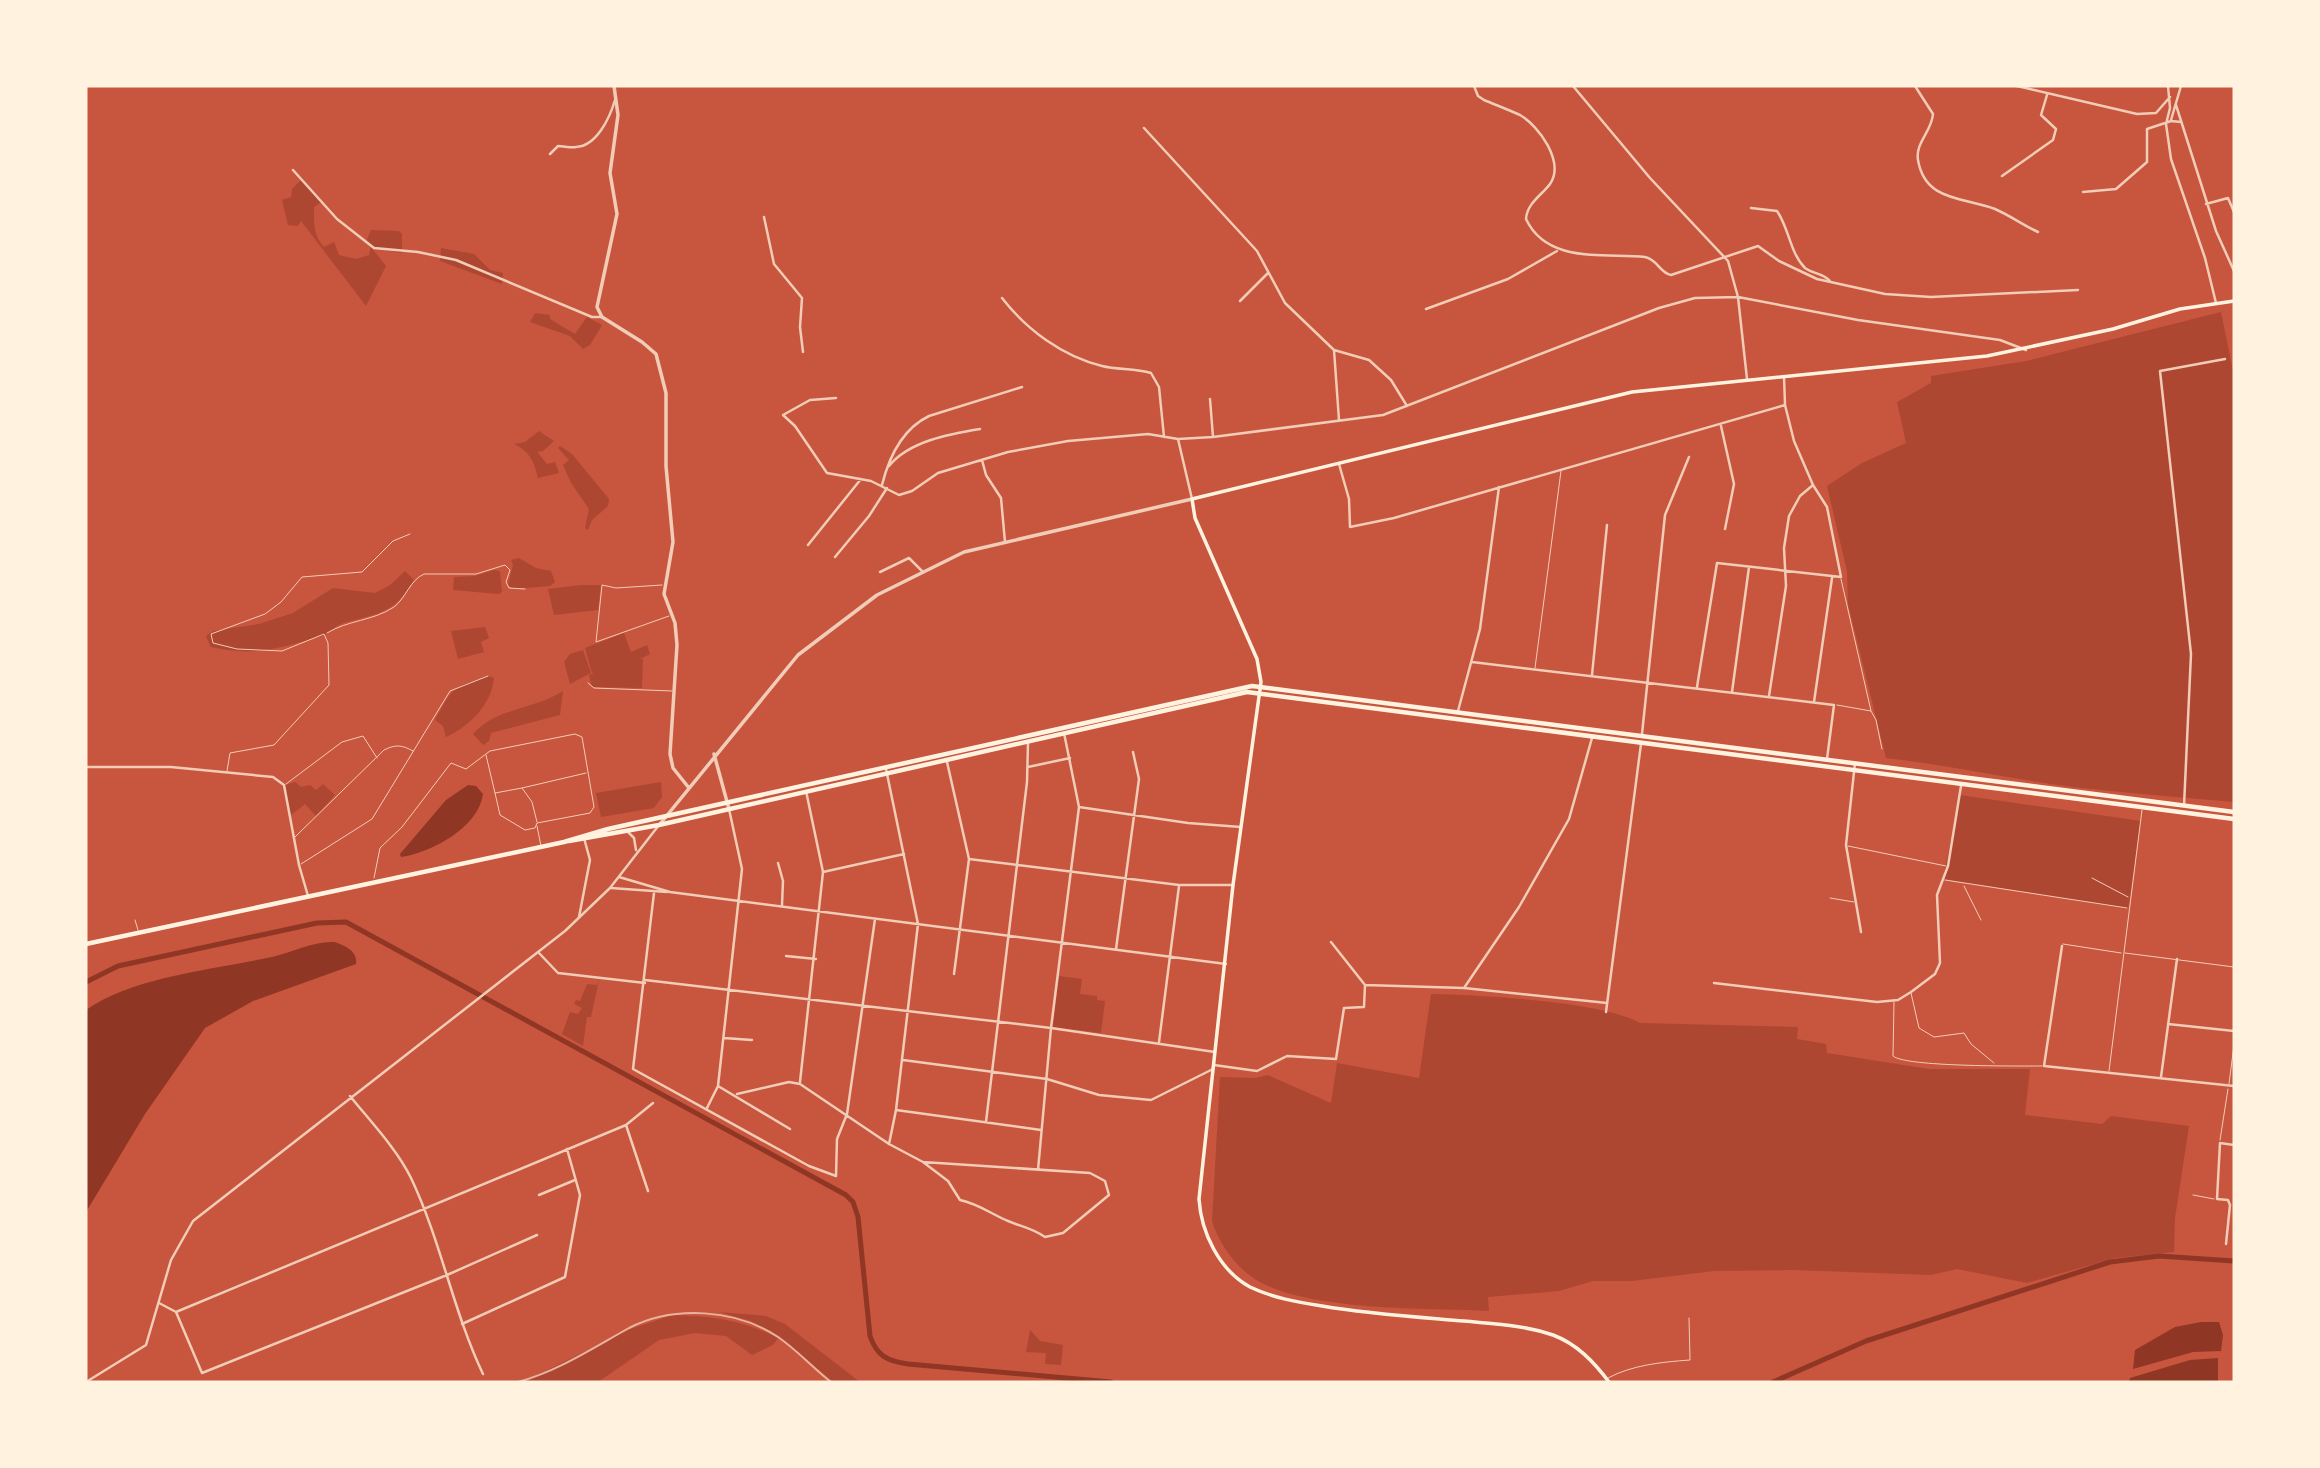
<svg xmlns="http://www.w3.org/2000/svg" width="2320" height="1468" font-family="'Open Sans',sans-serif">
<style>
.green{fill:#ae4732}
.water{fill:#8f3625}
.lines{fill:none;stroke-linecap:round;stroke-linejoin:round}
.canal{stroke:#8f3625;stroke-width:5}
.service{stroke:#f1ccb7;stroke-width:1}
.minor{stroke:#f1ccb7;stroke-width:2.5}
.tertiary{stroke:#f1ccb7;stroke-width:3.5}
.secondary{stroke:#fff3e0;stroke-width:3.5}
.trunk{stroke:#fff3e0;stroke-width:4.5}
.rail{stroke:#e9b49f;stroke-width:2}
</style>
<rect width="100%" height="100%" fill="#c8553d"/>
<path class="green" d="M301,180L321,202L314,207C314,221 313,236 324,247L334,242L339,255L356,259L369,255L371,246L366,242L371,230L399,231L402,234V253L371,247L386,266L366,306L301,221L298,226L288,225L282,200L291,197L292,189Z
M441,248L474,254L490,270L503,273L502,284L440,261Z
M2221,312L2234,376V802C2180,797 2126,793 2073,787C2010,779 1949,765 1886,758L1848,604L1847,571L1827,486L1862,463L1906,443L1897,402L1931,383V376L2026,361Z
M535,313L550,315V319L575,334L587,317L602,325L590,345L583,349L570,336L530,322Z
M539,431L554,441L543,451L537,452L547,464L555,462L559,473L538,478C534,461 530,452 514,444L525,442Z
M560,446L572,454L609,499L608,506L592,520L588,530L585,528L589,509L571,483L563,465L569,460L558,448Z
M519,558L536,568L551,571L555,582L550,586L513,589L508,585L513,565L511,560Z
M494,570L500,571L502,592L499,594L453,590L454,577L475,576Z
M405,571L414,580C394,614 379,613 344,623C335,625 330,634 322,636C279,648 256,657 211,647L206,636L213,631L259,624L293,613L333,588L375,593L390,585Z
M581,585H601L598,610L554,615L548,589Z
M485,627L489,638L481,642L484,652L458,659L451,631Z
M624,633L631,652L647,645L650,654L640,659H643L642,688L592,687L589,675L595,673H592L585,648Z
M583,650L591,673L570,684L564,662L570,654Z
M488,676L494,678C491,705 471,725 446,737L443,726L435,720C453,687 452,688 488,676Z
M563,691L560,715L491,733L489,741L483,745L473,734C497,707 534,710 563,691Z
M295,782L301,787L310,785L316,790L323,784L335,795L316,816L305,804L290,816L283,786Z
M661,782L662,797L654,808L601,817L596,793Z
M1960,795L2141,821L2128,909L1943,879Z
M1059,976L1082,979L1080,994L1097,996V1000L1105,1001L1101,1033L1053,1027Z
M599,980L591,1017H587L583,1046L562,1034L570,1012L578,1014L582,1008L574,1004L576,1000L580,1001L587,984L597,985Z
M1431,994C1478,995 1603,1001 1640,1023L1798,1027L1797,1039L1826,1044L1827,1053L1929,1069H2030L2025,1115L2102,1124L2111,1116L2189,1126L2175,1218L2174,1252L2115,1258L2027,1283L1957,1269L1931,1275L1793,1270L1714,1271L1632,1281H1593L1559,1291L1488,1297L1489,1311C1428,1308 1301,1312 1252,1277C1234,1265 1218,1241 1212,1221L1220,1077L1255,1078L1268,1075L1331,1103L1337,1063L1419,1078Z
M719,1312L766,1316L785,1324L860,1382H833L779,1336L751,1321Z
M673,1315C712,1316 743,1320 778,1338L773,1345L752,1355L726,1336L695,1333L659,1340L598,1382H523L633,1328Z
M1030,1330L1040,1341L1063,1345L1061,1365L1045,1364L1046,1353L1026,1352Z"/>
<path class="water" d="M468,785L476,786L483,794C479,827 431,853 401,857L400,854L446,800Z
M335,942C345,946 358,951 356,964L253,1001L205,1028L145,1114L86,1212V1010C132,977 216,969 272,957C293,952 313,941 335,942Z
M2201,1322H2219L2223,1335L2221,1351L2193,1352L2133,1369L2135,1350L2175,1327Z
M2218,1358V1382H2129L2130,1378L2190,1360Z"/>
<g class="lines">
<path class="canal" d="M86,982L118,966L317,923L346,922L846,1195L853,1202L858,1217L870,1336C877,1356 887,1361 908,1364L1111,1382
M1773,1382L1866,1341L2110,1262L2159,1256L2234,1261"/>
<path class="service" d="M1841,579L1871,711
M662,585L616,588L602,585L596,642L669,616
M327,633C348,620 373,621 394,607C406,598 410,580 424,574H476L505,565L510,570L506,582L509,588L525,589
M1535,668L1561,471
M588,683L594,688L672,691
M1837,705L1871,711L1876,720L1882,749
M486,755L495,793L522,788
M227,771L230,753L274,745L329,685L328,643L324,634L282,651L237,649L213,643L211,634L265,614L281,602L302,577L362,572L393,541L410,534
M286,784L342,742L363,736L377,758
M537,822L532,802L522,788L586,773
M537,826L541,846
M295,837L384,750C396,744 402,745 413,751
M1848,846L1946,866
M301,864L372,819L450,691L488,676
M374,878L380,848L402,827L451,763L466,769L490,751L575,734L582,737L594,807L590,813L537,823L535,828L525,830L500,815L495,793
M2092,878L2128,897
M1945,880L2127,908
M1964,886L1981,920
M1830,898L1854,902
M135,920L138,930
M2063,944L2121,953
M2125,953L2234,967
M1911,993L1919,1028L1934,1037L1964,1033L1971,1044L1994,1063
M1894,1002L1893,1056C1906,1067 2017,1066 2042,1066
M2109,1071L2142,810
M2229,1084L2234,1045
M2220,1140L2228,1089
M2193,1195L2214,1199
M1608,1378C1632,1365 1662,1362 1690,1360L1689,1318"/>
<path class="minor" d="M1474,86L1478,96L1484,100C1496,105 1509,110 1520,115C1539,126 1565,162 1550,184C1542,195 1527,203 1526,219C1547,264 1604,253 1645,257C1657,259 1660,273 1671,275L1758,246L1779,261L1817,279L1885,294L1931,297L2078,290
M1573,86L1650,178L1728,261L1738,297L1747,379
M1915,86L1933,114C1932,131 1915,143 1918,160C1925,202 1964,197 1995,209C2009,215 2023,225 2038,232
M2017,86L2137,114L2156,113L2170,97
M2168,86L2170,108L2166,124L2171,159L2205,258L2216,303
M2176,105L2216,231L2234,271
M2171,120L2181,86
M1144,128L1257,251L1285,303L1334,350L1369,360L1391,380L1407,406
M550,154L558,146C564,146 570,148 576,147C597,146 610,117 615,100
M293,170L337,219L374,248L418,252L456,260L592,317H602
M2002,176L2053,140L2056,129L2041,115L2047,95
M2083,192L2116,189L2147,162V129L2171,121L2181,122
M2206,204L2228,198L2234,212
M1751,208L1777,211C1789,228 1790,253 1805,268C1813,274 1823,273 1830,281
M764,217L774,264L802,298L800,327L803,352
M1002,298C1027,330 1062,356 1102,366C1118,370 1135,368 1151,373L1159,387L1164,437
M1240,301L1268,273
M1426,309L1508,279L1557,251
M1334,350L1339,420
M836,398L810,400L783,415L795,426L827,473L871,481L899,495L912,491L938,473L1008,452L1068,441L1148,434L1178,439L1213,437L1383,415L1659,308L1695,298L1738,297L1858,320L2000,340L2026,350
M1210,399L1213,437
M1721,426L1734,484L1725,529
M1178,439L1192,499
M982,460L986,475L1001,498L1005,542
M1339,464L1349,499L1350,527L1394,518L1785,405
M889,466C909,441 950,434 980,429
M882,485C889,457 902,429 929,416L1022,387
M808,545L861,479
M835,557L869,516L887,488
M880,572L909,558L923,572
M1472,662L1834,705L1827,759
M1592,675L1607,525
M1697,687L1717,563L1841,577L1827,507L1813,485L1794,441L1785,405L1784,376
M1732,692L1749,567
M1769,696L1786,586L1784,548L1789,516L1800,496L1813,485
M1814,702L1832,578
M1458,711L1480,629L1499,487
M1642,734L1665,515L1689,457
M947,762L969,859L954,974
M1855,763L1846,845L1861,932
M86,767H171L273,777L284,785L299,865L308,896
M1028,767L1070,758
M886,769L918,924L896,1110L889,1144
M2184,806L2191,654L2160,371L2225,359
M1079,807L1188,823L1241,827
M628,832L634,838L636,850
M969,859L1179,885H1233
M778,863L783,881L782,905
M823,872L904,854
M619,877L670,892L1226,964
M611,888L667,892
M654,893L633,1069L809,1166L836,1176L837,1139L847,1114L875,919
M579,917L590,860L584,838
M1331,942L1365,985L1464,988L1607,1003
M2062,946L2044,1066L2234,1086
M1116,949L1139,779L1133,752
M539,953L558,973L645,983
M786,956L816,959
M645,980L1051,1028L1215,1052
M1714,983L1877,1002L1898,1000L1911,992L1935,974L1940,963L1937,895L1948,866L1961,786
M1464,988L1519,907L1569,819L1592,738
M1606,1012L1641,744
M2168,1024L2234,1031
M724,1038L752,1040
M1159,1042L1179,886
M903,1060L1047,1079L1099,1095L1151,1100L1213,1069
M1214,1065L1257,1071L1287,1056L1336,1059L1344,1008L1364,1007L1365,985
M2161,1077L2177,959
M800,1082L823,872L806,791
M718,1086L790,1129
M737,1094L789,1082L800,1084L889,1144L923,1162L948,1181L960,1200C979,1204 991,1214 1008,1221C1022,1227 1032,1228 1045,1237L1063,1233L1109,1195L1105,1181L1090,1173L923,1162
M350,1096C370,1121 397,1149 411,1178C441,1241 453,1311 483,1374
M707,1108L718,1086L742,869L729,809
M896,1110L1041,1130
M986,1122L1027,782L1028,743
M626,1125L648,1191
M1038,1170L1051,1028L1079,807L1064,733
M539,1195L575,1180
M2226,1244L2230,1205L2228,1200L2217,1199L2220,1143L2234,1145
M159,1303L176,1312L202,1373L447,1275L537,1235
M176,1312L626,1125L653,1103
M462,1324L565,1277L580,1195L567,1149
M86,1382L146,1345L171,1260L193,1221L565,931L610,888L659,825"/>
<path class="tertiary" d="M614,86L618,115L610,173L617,214L597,307L602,317L642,342L656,354L666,393V466L673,542L664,594L675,623L677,645L670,754L673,768L689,788
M714,754L729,809
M660,824L798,655L877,595L964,552L1192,499"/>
<path class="secondary" d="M1609,1382C1594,1362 1577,1344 1553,1335C1524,1325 1495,1324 1464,1321C1417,1317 1369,1314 1322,1306C1297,1302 1273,1298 1250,1287C1219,1270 1201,1232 1199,1199L1233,885L1261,682L1257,659L1195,518L1192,499L1632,392L1987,356L2113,329L2180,309L2234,301"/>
<path class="trunk" d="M569,841L659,825L1247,692L2234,819
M86,944L564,842L608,829L1252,686L2234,812"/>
<path class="rail" d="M518,1382C558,1371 593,1348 629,1328C674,1305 736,1309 778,1337C797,1350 813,1368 831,1382"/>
</g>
<rect width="2320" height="1468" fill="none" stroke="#fff3e0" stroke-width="175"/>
</svg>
